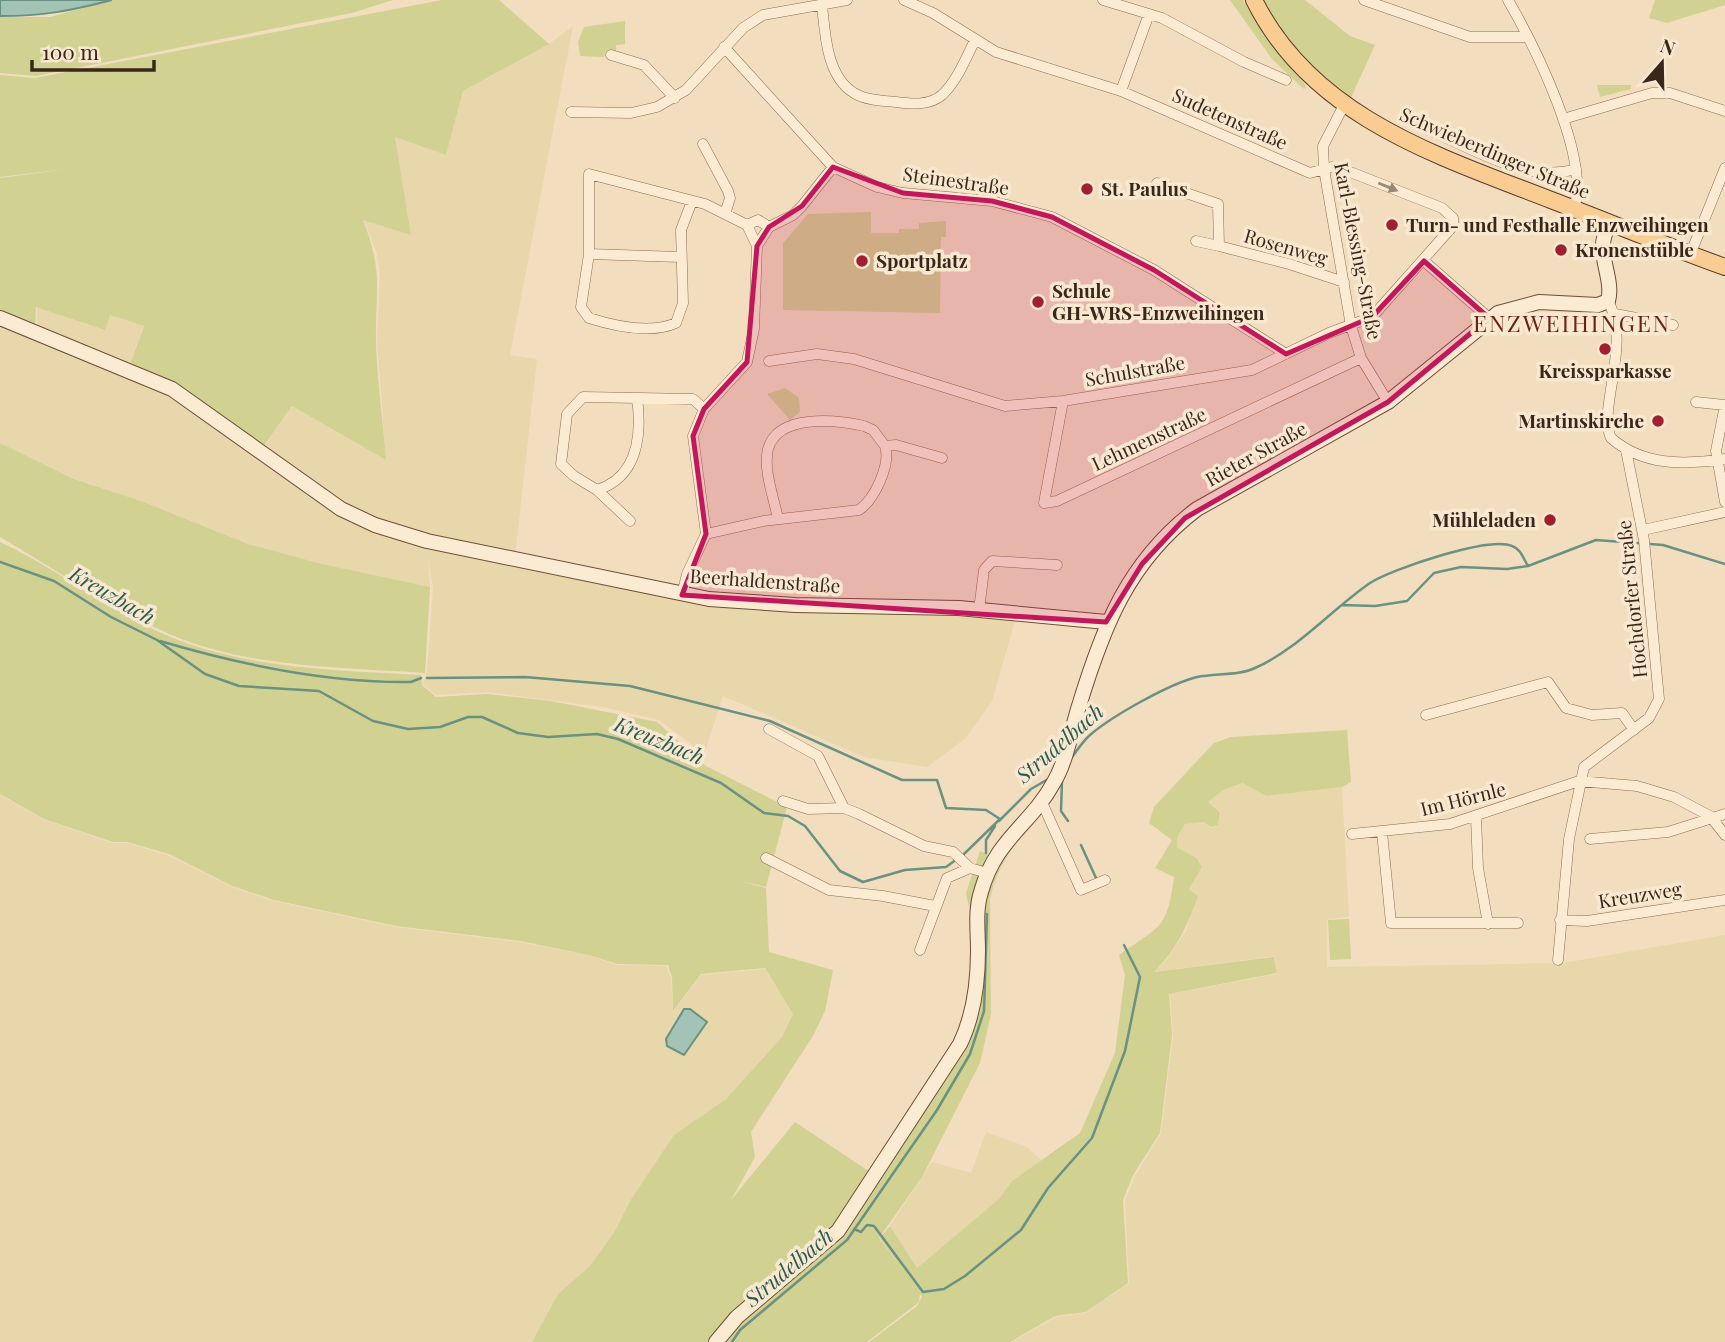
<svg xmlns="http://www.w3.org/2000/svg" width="1725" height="1342" font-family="'Playfair Display',serif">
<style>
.farmland{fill:#e8d7ab}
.green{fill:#d1d192}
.water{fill:#a2c3b6;stroke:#699283;stroke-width:2}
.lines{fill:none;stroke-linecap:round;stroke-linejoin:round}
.stream{stroke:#699283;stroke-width:2.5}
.street-casing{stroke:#8c6c55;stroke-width:11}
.secondary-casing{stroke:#6e4d39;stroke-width:16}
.primary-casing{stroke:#593b2a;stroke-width:18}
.street{stroke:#fcebd3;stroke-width:10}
.secondary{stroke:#fcebd3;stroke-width:14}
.primary{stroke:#f9cd92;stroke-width:16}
.oneway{fill:#9b8977}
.marked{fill:#c2185b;fill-opacity:0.2;stroke:#c2185b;stroke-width:5;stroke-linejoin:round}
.poi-dot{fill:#a12030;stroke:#f8e8cf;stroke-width:2.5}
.labels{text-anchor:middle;stroke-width:7;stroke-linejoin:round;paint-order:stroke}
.street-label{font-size:19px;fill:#3a271b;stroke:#f8e8cf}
.poi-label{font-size:19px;font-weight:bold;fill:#3a271b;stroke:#f8e8cf;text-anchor:start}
.water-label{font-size:21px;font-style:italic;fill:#295b52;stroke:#f8e8cf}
.quarter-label{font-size:23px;letter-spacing:2px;fill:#6b1f17;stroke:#f8e8cf}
</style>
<rect width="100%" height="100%" fill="#f2ddbf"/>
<path class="farmland" d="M573,26L510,355L537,359L515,556L363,519L262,450L292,406L386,460L377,341L380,273L377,254L364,220L411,234L395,137L446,155L463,91L549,44Z
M37,307L104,330L110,315L143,326L129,367L37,331Z
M0,320L154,382L352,518L647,592L1016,617L992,701L966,738L927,767L864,757L723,696L704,754L659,720L603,707L487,692L436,695L423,684L427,671L433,587L428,559L430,587L322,564L248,544L141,501L75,479L7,447L0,443Z
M1244,783L1266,796L1342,787L1349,917L1327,919V967L1563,963L1725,935V1342H1012L1056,1317L1086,1313L1129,1283L1125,1200L1135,1176L1161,1134L1173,1036L1170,994L1277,974L1275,956L1153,972L1165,962L1186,931L1198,896L1189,889L1202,867L1196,858L1177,847L1178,835L1185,824L1203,822L1211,828L1218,825L1221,812L1208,802L1223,790Z
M0,795L43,819L112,843H127L168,855L232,887L274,901L396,927L519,942L589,955L616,965L666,966L671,978L673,1012L701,975L765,969L793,1014L782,1037L726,1099L674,1135L630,1201L615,1231L590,1266L558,1294L532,1342H0Z
M986,1132L1027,1147L1043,1162L1012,1181L999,1199L917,1268L890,1226L932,1162L971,1173Z"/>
<path class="green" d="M114,0H393L352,13L36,76L0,73V17H50Z
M442,0H499L549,44L463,91L446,155L395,137L411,235L363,220C384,274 375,288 376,342C377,381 383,421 386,460L292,406L261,450L129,367L144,326L110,315L105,330L36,307L35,330L0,315V178L67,169L0,177V75L35,78Z
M1230,0H1243L1266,38L1306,86L1304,89L1272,59Z
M1263,0H1305L1350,36L1375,45L1349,102C1312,76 1285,39 1263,0Z
M1655,0H1725V5L1667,23L1649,18Z
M625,21V44L616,45V51H606L604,57L580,56L578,42L584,27Z
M1597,85H1631V89L1600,97Z
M871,212V233H899V229H919V223L946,221V237H941L940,313L783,310V243L808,214Z
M785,388L799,398L800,412L790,420L767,394Z
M0,443L74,479L141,501L248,544L322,564L430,587L425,673C340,667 246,668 167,633C109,607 55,569 0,537Z
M0,542C58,569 109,611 168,636C247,669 337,670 421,675L422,685L436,697L487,694L551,701L657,722L706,766L787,807L766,887L739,881L766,888L769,952L833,970L825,1011L814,1034L751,1132L755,1157L731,1200L795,1122L873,1174L843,1220L713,1342H532L558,1294L590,1266L615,1231L630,1201L674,1135L726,1099L782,1037L793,1014L765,968L701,974L673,1011L672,977L668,965L617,964L589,955L520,941L396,926L274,900L232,886L169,854L127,842H113L44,819L0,794Z
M1347,730L1351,782L1342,787L1266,796L1243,783L1223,790L1208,802L1220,812L1218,825L1211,827L1203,822L1185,824L1178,835L1177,847L1196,858L1202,867L1189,889L1198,896C1188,925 1176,950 1154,972L1274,957L1277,973L1169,994L1172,1035L1160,1133L1133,1175L1123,1200L1128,1283L1086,1312L1055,1316L1010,1342H869L917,1306L922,1297L880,1238L890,1226L917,1268L999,1199L1012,1181L1080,1133L1115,1053L1125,975L1119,955C1161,925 1167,930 1174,877L1155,868L1172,840L1149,823L1154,807L1214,743L1231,737Z
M1044,811C1019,837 997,864 990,899L991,1014L980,1063L922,1177L879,1238L920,1293L919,1302L867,1342H720L832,1241L967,1036L976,936L966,893L980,851L1000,860L1035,812Z
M1349,919L1351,959L1330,960L1328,920Z"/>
<path class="water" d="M0,0H112C69,11 44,16 0,16Z
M684,1009H690L707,1022L684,1055L667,1046L666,1039Z"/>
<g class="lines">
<path class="stream" d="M0,562L54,581L111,617L157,640L205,674L239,686L319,691L373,721L408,729L440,727L468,717H482L518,733L548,737L597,734L618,739L721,783L764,813L788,816L805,826L840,871L863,882L905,870L946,867L957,859
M1342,605L1375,606L1407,601L1434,573L1461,567L1507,569L1528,566L1596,540L1663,545L1725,564
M160,641C241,665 327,683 411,682L421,678
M427,678L525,677L630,686L770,721L902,780H937L946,808L986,810L1000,819L963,855
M1070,760C1076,752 1082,742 1090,735C1112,716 1169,684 1197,677C1215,673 1238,676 1255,668C1298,649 1331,610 1370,583C1392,569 1489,536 1512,546C1521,549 1523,558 1528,566
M1062,781L1061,811L1068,821
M999,821L1031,789L1050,778
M1081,845L1096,878
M986,853V840L995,826
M854,1229L861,1232L867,1225L874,1226L923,1292L944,1289L965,1276L1021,1230L1048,1188L1092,1138L1125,1051L1140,977L1124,945
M732,1342L740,1330L847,1240L937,1110L970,1054L984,1011L987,914"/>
<g class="street-casing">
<path id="street" d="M1103,0L1162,18L1244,62L1286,80
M1364,0L1470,37H1527
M1508,0C1534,45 1591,158 1574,209
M822,5C825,32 826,76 854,93C865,100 883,101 896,102C911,104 929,106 942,95C957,81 966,58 975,40
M724,47L833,167L877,187L903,193L992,201L1052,217L1154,270L1286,354
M611,55L644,65L675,98
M1121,91L1149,14
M1344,105L1323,146L1324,169L1351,326L1361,358L1388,402
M571,112L631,113L657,107L686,90L743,28L763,15L847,0
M1563,119L1652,93H1670L1725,111
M1426,129C1471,147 1526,184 1576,169
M703,144L728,191L730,198L725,214
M1157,183L1218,204L1219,246L1289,264L1344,282
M692,201L681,230L683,303L676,323C651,334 614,326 589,318L581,307L589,254V174L705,204L747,225L757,246
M747,225L758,220L769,227
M1196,241L1219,246
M589,254L680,257
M1690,255L1725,168
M1424,261L1489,318
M1608,301C1632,343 1597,410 1611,438C1643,466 1684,465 1725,459
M1615,314L1673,325
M769,361L817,354L854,359L1005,406L1063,401L1252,370L1329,333L1372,317L1453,226V218L1442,208L1340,168L1332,167L1310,173L1121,91L996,52L933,13L904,0
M637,398C642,435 638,477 597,490L574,476L561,464L567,414L583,397L693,399L704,409
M1063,401L1044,503L1057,501L1361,358
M1696,402L1724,405
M1725,405L1716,451L1725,502
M597,490L630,521
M778,519C774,498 763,470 768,449C778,413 837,420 864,426L873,430L885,446
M1643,530L1725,512
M706,534L763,521L859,510C875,499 891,464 885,446L896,445L942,458
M682,595L687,574L706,534L693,436L704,409L747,362L754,329L757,246L769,227L793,215L802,206L833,167
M979,610L984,570L992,561L1057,565
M1426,715L1548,682L1566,708L1592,715L1622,713L1634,730
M769,729L818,756L844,808
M1041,800L1081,890L1105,880
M783,801L808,809L844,808L859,814L924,846L953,852L970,868
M1476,817L1478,868L1488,924
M1382,832L1391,923H1518
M1352,834L1450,824L1579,781L1637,786L1674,797L1710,816L1725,835
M1590,839L1668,832L1725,814
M766,858L829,890L883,896L935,906
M1560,920L1587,921L1725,900
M920,950L947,878L970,868L987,873
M1558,960L1569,839L1584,767L1649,718L1659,699L1644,540L1626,450"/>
</g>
<g class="secondary-casing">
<path id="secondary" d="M0,318L172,389L341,509L375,525L427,541L709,599L795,605L959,608L1106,622
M716,1342L737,1317L838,1231L960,1044C974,1015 978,983 978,951C978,931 975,911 981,892C996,838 1031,825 1054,782C1067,760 1071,731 1079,706C1103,627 1128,561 1197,509L1388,402L1498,313L1539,302L1598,305L1608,301C1615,276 1591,248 1611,224"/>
</g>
<g class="primary-casing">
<path id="primary" d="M1254,0C1312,117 1438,156 1551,200C1609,222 1666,246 1725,267"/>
</g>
<use href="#street" class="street"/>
<use href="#secondary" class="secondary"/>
<use href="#primary" class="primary"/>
</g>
<defs><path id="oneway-solid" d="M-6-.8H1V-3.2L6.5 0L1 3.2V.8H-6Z" transform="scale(1.75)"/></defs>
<use class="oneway" href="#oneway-solid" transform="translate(1388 187) rotate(22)"/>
<path class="marked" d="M833,167L903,193L992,201L1052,217L1154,270L1286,354L1372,317L1424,261L1489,318L1388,402L1185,518L1142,564L1106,622L682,595L706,534L693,436L704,409L747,362L757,246L769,227L802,206Z"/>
<g class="poi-dot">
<circle cx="1087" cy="189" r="7"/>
<circle cx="1392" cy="225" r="7"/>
<circle cx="1561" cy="250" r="7"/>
<circle cx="862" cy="261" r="7"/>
<circle cx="1038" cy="302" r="7"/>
<circle cx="1605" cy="349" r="7"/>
<circle cx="1658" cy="421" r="7"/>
<circle cx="1550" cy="520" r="7"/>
</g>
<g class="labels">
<g class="street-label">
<text transform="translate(1230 119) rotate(24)" y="7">Sudetenstraße</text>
<text transform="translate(1495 153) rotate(23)" y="7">Schwieberdinger Straße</text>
<text transform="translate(956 181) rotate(8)" y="7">Steinestraße</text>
<text transform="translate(1286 247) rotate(16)" y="7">Rosenweg</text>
<text transform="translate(1358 251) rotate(79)" y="7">Karl-Blessing-Straße</text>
<text transform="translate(1135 371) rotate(-10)" y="7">Schulstraße</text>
<text transform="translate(1149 439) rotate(-25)" y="7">Lehmenstraße</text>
<text transform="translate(1256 454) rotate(-29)" y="7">Rieter Straße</text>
<text transform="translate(765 581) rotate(4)" y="7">Beerhaldenstraße</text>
<text transform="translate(1632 599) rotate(-96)" y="7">Hochdorfer Straße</text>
<text transform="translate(1463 799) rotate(-14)" y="7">Im Hörnle</text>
<text transform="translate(1640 895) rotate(-9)" y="7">Kreuzweg</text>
</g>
<g class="poi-label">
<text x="1101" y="196">St. Paulus</text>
<text x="1406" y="232">Turn- und Festhalle Enzweihingen</text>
<text x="1575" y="257">Kronenstüble</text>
<text x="876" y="268">Sportplatz</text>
<text x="1052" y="298">Schule<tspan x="1052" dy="22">GH-WRS-Enzweihingen</tspan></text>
<text x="1605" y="378" text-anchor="middle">Kreissparkasse</text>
<text x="1644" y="428" text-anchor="end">Martinskirche</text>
<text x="1536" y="527" text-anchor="end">Mühleladen</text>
</g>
<g class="water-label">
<text transform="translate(112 596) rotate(30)" y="7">Kreuzbach</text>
<text transform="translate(659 741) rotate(22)" y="7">Kreuzbach</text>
<text transform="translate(1060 744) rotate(-41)" y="7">Strudelbach</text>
<text transform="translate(789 1268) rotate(-40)" y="7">Strudelbach</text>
</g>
<g class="quarter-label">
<text x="1572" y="332">ENZWEIHINGEN</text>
</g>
</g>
<g transform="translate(1662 63) rotate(20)" stroke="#f8e8cf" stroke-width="5" paint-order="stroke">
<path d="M0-5L12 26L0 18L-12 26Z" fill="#3a271b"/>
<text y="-10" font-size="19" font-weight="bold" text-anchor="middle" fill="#3a271b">N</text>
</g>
<path d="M32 60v10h122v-10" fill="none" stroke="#3a271b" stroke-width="3.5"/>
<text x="42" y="60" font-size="21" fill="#3a271b" stroke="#f8e8cf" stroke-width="5" paint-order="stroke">100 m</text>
</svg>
